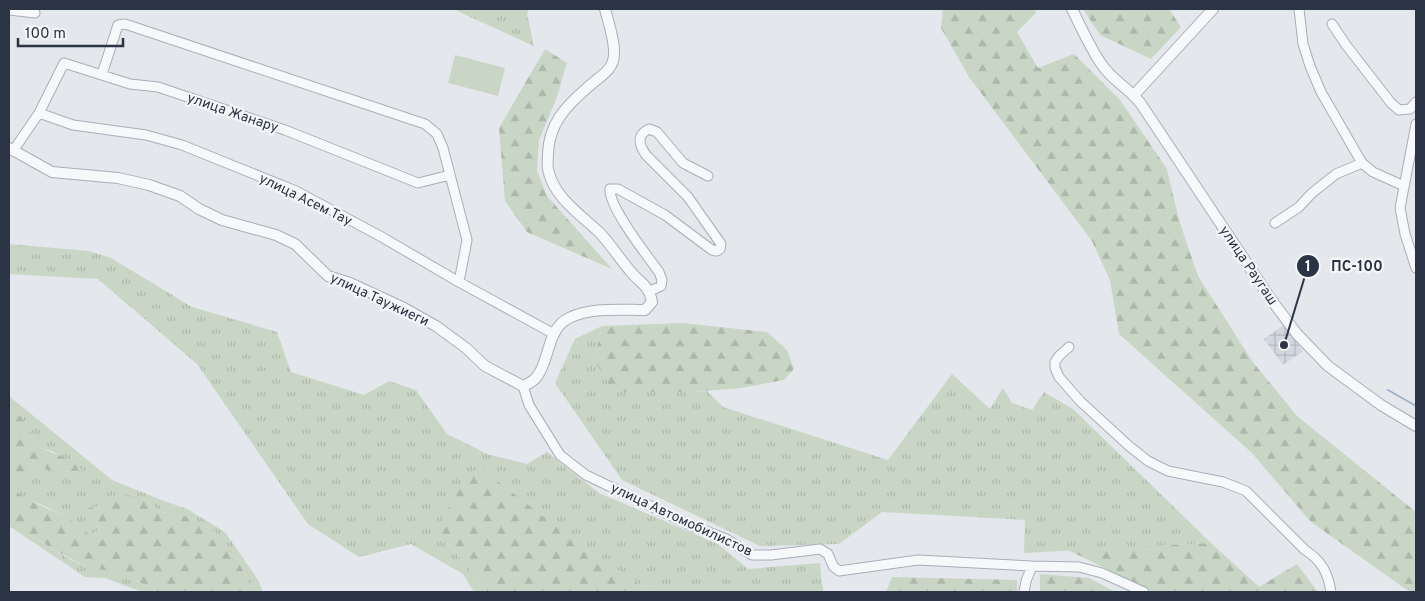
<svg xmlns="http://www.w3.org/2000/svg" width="1425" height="601" font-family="Overpass,sans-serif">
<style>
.industrial{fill:url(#industrial-grid)}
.grass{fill:url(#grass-tufts)}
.forest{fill:url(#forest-firs)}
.garden{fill:#c9d6c5}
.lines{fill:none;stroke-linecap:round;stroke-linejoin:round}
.stream{stroke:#9fb4cc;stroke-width:2}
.minor-casing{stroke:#a9aeb7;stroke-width:11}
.tertiary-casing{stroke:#a9aeb7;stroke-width:12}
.minor{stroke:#f7f8fa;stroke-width:9}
.tertiary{stroke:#f7f8fa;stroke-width:10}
.labels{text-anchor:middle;stroke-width:4.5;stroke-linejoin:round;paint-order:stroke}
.street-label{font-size:14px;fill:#2b3445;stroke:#f4f6f9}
.leader{fill:none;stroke:#2b3445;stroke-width:2}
.callout-dot{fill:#2b3445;stroke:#f4f6f9;stroke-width:2}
.mark-label{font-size:15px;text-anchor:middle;font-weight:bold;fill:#fff}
.callout-label{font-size:15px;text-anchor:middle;font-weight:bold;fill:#2b3445;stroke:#f4f6f9;stroke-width:4.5;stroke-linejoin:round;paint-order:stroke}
</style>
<defs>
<pattern id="industrial-grid" width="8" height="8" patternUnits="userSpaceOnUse" patternTransform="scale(1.25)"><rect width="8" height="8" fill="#d2d6de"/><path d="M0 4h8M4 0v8" fill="none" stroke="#b4b8c0"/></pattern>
<pattern id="grass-tufts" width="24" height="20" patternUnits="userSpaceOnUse" patternTransform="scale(1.25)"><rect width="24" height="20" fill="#c9d6c5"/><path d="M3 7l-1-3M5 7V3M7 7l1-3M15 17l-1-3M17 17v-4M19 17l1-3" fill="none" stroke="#adb8ab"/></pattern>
<pattern id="forest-firs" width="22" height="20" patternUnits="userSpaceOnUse" patternTransform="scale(1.25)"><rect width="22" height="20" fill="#c9d6c5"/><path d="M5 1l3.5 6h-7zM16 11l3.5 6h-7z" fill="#adb8ab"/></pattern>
</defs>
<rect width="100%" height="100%" fill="#e4e7ec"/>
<path class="industrial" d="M1284,325L1303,351L1283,365L1264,339Z"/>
<path class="grass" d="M457,9H529L527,14L534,46L457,11Z
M9,244L89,251L111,258L192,307L277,332L291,372L364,395L389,381L416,390L447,434L487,454L527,464L547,452L599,493L718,544L748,569L820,563L823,592H651L584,548L534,511L436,534L453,549L488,592H474L463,574L411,544L359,557L308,524L197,364L98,279L9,274Z
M602,326L594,360L691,392L707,391L723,407L888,460L952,374L990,409L1003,388L1012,403L1032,410L1044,392L1073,409L1211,543L1024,553L1025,520L882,512L839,544L760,546L622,480L555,383L575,339Z
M9,396L112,480L159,499L187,509L225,532L258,580L263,592H254L236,557L189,517L161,512L143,498L95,521L103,528L91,535L82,530L75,522L45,506L21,497L11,487L22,481L26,463C46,470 61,474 82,470L52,451L40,448L32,436L30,427L9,405Z
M9,517C32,537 59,556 87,567C93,569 100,569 106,570C125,576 143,584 160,592H142L105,578L85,577L9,526Z"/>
<path class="forest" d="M943,9H1034L1036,13L1017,32L1038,68L1074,54L1120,100L1167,169L1179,220L1198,276L1252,361L1297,416L1416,512V592H1410L1311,522L1252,453L1119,334L1110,280L1092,241L969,77L941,28Z
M1083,9H1169L1181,27L1151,59L1100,35Z
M545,49L567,63L557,97L539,140L537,171L547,196L612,269L527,232L505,201L499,128Z
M683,323L767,332L787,350L794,369L784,380L741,388L691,392H614L594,360L602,326Z
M9,405L30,427L32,436L40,448L72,460L82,470C60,474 48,471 27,463L22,481L12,487C27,504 53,508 73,521C80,525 84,531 91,535L103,528L95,521L88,508L99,506L104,496L125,495L143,498L161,512L189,517L215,532L236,557L254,592H160L134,580L104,570L89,568L54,550L26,532L9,517Z
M478,466L584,548L651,592H488L453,549L436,534L458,489Z
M1211,543L1259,587L1297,564L1318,592H1153L1068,550Z
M1040,574L1089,578L1115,592H1040Z
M892,577L1017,580V592H886Z"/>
<path class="garden" d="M455,55L505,68L498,96L448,83Z"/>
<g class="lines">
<path class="stream" d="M1388,390L1416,406"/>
<g class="minor-casing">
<path id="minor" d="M1299,9L1303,44L1310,66L1321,92L1362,163L1373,172L1404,186
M10,10L35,13
M1332,24L1346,45L1391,103L1399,110L1410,109L1416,102
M102,74L118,25L125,24L425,124L437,134L443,148L467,240L459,282
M39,113L73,125L146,135L182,145L296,191L380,236L459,282L554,334
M1416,124L1400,208L1405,234L1416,268
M13,151L39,113L64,63L130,84L158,87L285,130L418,183L450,175
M1275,223L1299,207L1312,193L1336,174L1362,163
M650,291L661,286L662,280L659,272C648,257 608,206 610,189H618L665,215L712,250L717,251L720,249L721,244L688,197L646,155C639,145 636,135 649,129L657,132L683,163L708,176
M1069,347L1059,356L1055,362V368L1059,377L1080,401L1129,446L1148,461L1168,471L1223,482L1246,491L1305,550C1322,561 1328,573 1331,592
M523,386L529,405L560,455L586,475L690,525L726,539L752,555H771L820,549L828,554L833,566L839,571L918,560L1032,566L1079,567L1102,573L1144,592
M1024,592L1026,581L1032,566"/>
</g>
<g class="tertiary-casing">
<path id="tertiary" d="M1072,9C1081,27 1090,48 1102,65C1113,81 1130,89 1141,104L1270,298L1297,334L1328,366L1381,405L1416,426
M1134,95L1213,9
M9,148L52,172L118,178L149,185L180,196L199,209L222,220L276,235L295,244L328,276L350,283L404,308L436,326L466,348L485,366L523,386C528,384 535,381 538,375C550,358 547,329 569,318C592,307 620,310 645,310L652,302C649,285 641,284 631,272C620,259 611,245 600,233C581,215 553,197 548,169C547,165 548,159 548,154C549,124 565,107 587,88C598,77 614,71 614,54C615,41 608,21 605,9"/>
</g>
<use href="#minor" class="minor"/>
<use href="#tertiary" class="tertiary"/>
</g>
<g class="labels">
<g class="street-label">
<text transform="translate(233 112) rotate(19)" y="5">улица Жанару</text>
<text transform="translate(306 199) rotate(26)" y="5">улица Асем Тау</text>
<text transform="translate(1249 265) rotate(56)" y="5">улица Раугаш</text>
<text transform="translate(380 299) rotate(25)" y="5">улица Таужиеги</text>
<text transform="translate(682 519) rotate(25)" y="5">улица Автомобилистов</text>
</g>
</g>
<path class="leader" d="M1284 345L1308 266"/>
<g class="callout-dot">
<circle cx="1284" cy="345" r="5"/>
<circle cx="1308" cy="266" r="12"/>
</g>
<g class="mark-label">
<text x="1308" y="271">1</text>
</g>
<g class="callout-label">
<text x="1357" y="271">ПС-100</text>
</g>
<rect width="1425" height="601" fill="none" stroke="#2b3445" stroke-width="20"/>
<path d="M18 38v8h105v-8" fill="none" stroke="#2b3445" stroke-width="2.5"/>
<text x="25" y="38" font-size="15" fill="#2b3445" stroke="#f4f6f9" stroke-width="4" paint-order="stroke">100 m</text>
</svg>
